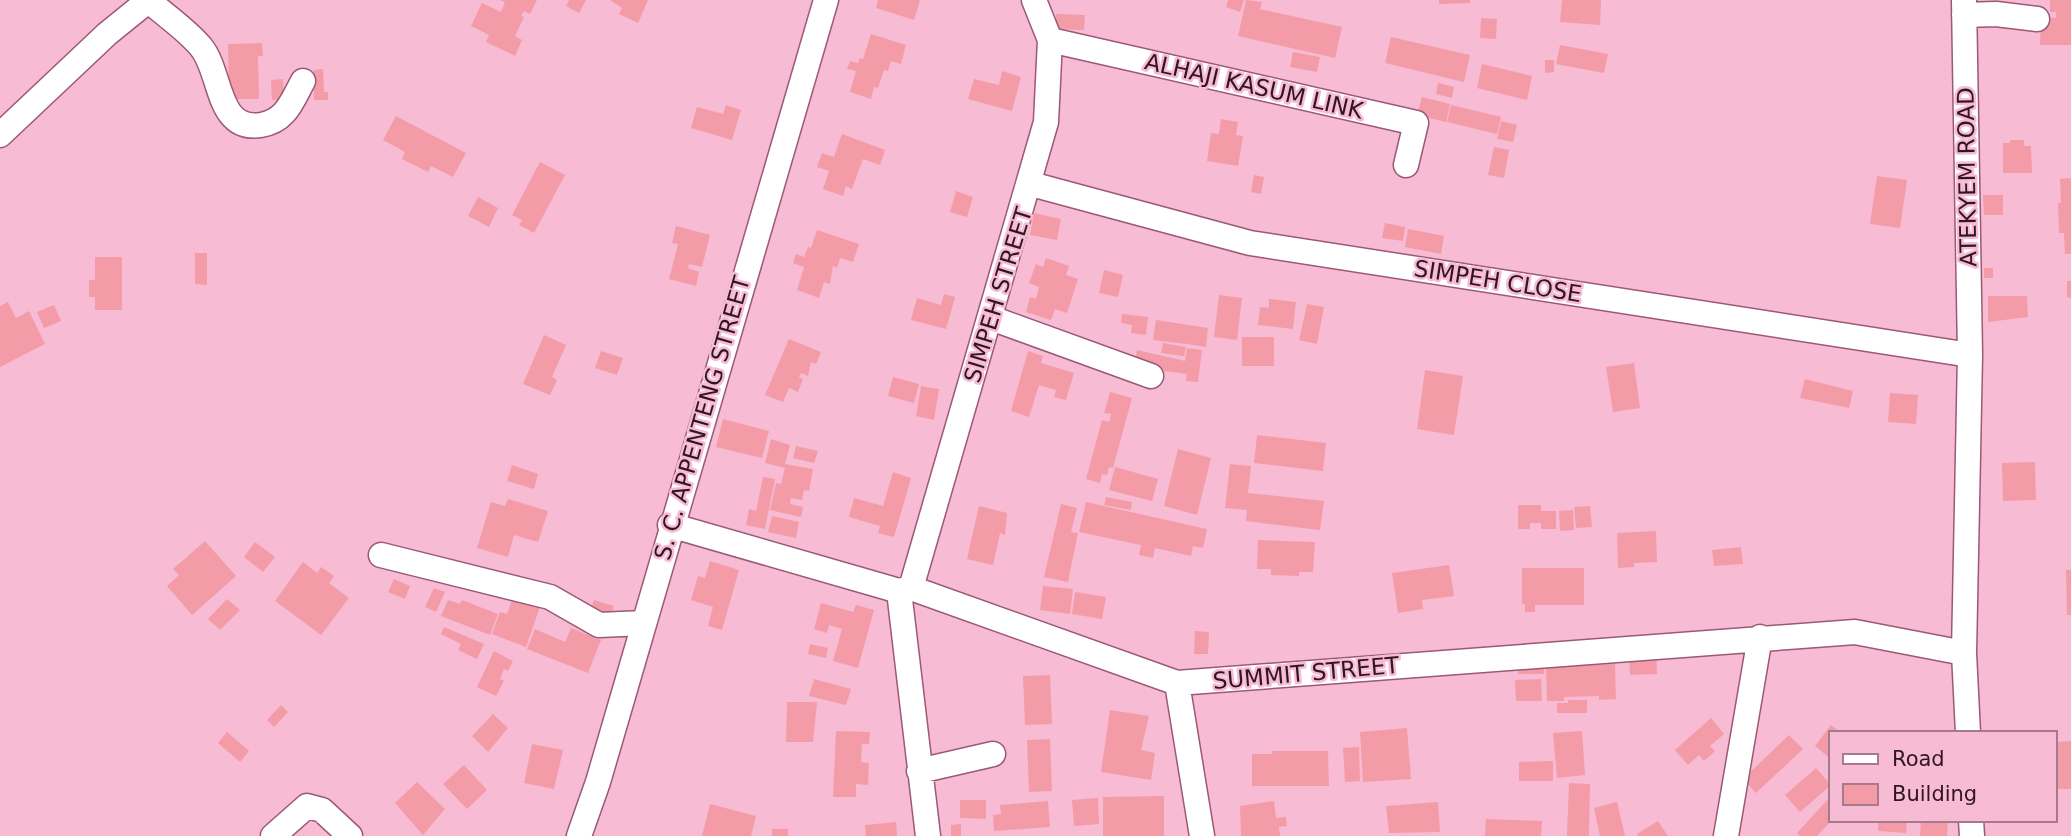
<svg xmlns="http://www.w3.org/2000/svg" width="2071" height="836" font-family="'DejaVu Sans',sans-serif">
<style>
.building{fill:#f39ca7}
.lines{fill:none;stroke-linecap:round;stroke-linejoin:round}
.minor-casing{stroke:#9b5877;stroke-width:27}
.minor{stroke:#fff;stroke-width:24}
.labels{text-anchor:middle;stroke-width:5;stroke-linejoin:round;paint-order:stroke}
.street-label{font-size:23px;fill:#301522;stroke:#f7bbd4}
</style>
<rect width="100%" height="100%" fill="#f7bbd4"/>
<path class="building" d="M500,0H537L530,14L524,11L521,16L524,17L515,36L522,40L515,56L486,42L489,35L471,26L482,3L501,12L505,2Z
M569,0H586L579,13L566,6Z
M610,0H648L638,23L619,14L622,8Z
M878,0H920L914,20L876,8Z
M1228,0H1244L1240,12L1226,7Z
M1246,0L1262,2L1260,9L1342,27L1335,58L1238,36Z
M1439,0H1470V3L1439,4Z
M1562,0H1601L1600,25L1560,22Z
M2050,0H2071V45H2040L2041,18H2056V12H2050Z
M1056,14L1085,15L1084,30L1055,29Z
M1481,18L1497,19L1496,39L1480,38Z
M871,34L906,45L901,64L891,61L888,71L884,70L878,88L874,87L871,99L850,92L856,71L847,69L850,61L858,63L860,58L863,59Z
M1391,37L1470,55L1464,82L1385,63Z
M262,43L263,56H258L259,99H229L228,44Z
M1560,45L1608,54L1604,73L1556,64Z
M1293,52L1320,57L1317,72L1290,67Z
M1545,60H1554V72L1545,73Z
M1482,64L1532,76L1527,100L1477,88Z
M323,69L324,92H328V100H314V70Z
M1002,71L1021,77L1012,111L968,99L974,79L999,85Z
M283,79L284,100H272L271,80Z
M1438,83L1454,87L1452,98L1436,94Z
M1422,97L1450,104L1446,122L1417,115Z
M726,105L741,110L732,140L691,128L697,107L723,114Z
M1451,105L1501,117L1497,134L1447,122Z
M396,116L466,153L453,177L431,166L428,172L402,159L405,152L383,140Z
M1221,119L1238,122L1236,135L1243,136L1238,166L1207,161L1211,133L1219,134Z
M1501,121L1517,125L1513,142L1497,139Z
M842,134L885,150L880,165L863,159L852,189L846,186L843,196L823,189L829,171L817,167L822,153L834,157Z
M2010,140H2024V146H2031L2032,173H2003V143H2010Z
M1494,147L1509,150L1504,178L1488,175Z
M540,162L565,175L534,233L519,225L522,220L512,215Z
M1254,175L1264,177L1261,194L1251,192Z
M1877,176L1907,180L1900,228L1870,224Z
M2071,178V254H2065L2064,233H2059L2058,203H2061L2060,179Z
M956,191L973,197L967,217L950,212Z
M1983,195H2003V215H1984Z
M478,197L498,208L489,227L468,216Z
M1034,213L1061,219L1057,240L1030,235Z
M1385,223L1405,227L1403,241L1382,238Z
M676,226L710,235L702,267L689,264L688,268L699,272L696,286L669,279L678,244L672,243Z
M1408,229L1444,236L1441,254L1405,247Z
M817,230L859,244L853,262L840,258L837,268L833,266L830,284L824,282L819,298L797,290L804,267L793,263L796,254L804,257L808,247L811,248Z
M195,253H207V285L195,284Z
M95,257H122V310H95V297H89V280H95Z
M1046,258L1069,266L1066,275L1078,279L1067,313L1055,309L1051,320L1026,312L1030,297L1036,299L1039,287L1029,283L1036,264L1043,267Z
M1984,268H1993V278H1984Z
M1104,270L1123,275L1118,297L1099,293Z
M2067,281H2071V298L2067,297Z
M944,294L955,297L946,329L911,320L917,298L941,305Z
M1219,295L1242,298L1237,340L1214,337Z
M1988,296H2027L2028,317L1988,322Z
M1269,299L1296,302L1293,329L1258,325L1260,307L1269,308Z
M8,302L16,318L29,311L45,344L0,367V306Z
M1307,304L1324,307L1317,344L1299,340Z
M54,305L61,321L44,328L37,312Z
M1122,314L1148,317L1146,335L1131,333L1132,325L1121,323Z
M1156,320L1208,328L1206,347L1187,344V342L1186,344L1153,340Z
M544,335L566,345L552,377L557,380L550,395L523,384Z
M1242,337H1274V366H1242Z
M789,339L821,352L816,364L811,362L808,376L801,373L799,377L803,379L798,392L789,388L783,402L765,395Z
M1163,343L1186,347L1184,356L1161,353Z
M1187,348L1202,350L1198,382L1186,381L1187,374L1147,369L1135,362L1137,350L1185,361Z
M601,351L623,358L617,375L595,368Z
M1028,351L1043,356L1041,363L1074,373L1066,400L1054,397L1056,390L1039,385L1029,417L1011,411Z
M1634,363L1640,408L1613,412L1606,367Z
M1425,370L1463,376L1454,435L1417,429Z
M893,377L919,384L914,403L888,396Z
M1805,379L1853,391L1849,408L1800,398Z
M921,386L939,389L934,420L916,416Z
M1110,392L1132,398L1113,468L1109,467L1107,475L1102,474L1100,483L1086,479L1102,420L1109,422L1111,414L1104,413Z
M1890,393L1918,395L1916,424L1888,422Z
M723,419L769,431L762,458L716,447Z
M1257,435L1326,443L1323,471L1254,463Z
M771,439L790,445L785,464L813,469L809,491L804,490L802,500L791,498L790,504L803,507L801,517L770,510L776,483L781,484L785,468L765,463Z
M796,446L818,451L814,463L793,458Z
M1178,449L1211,458L1197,515L1164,506Z
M2035,462L2036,500L2003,501L2002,463Z
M1230,464L1251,466L1248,493L1324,501L1320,530L1246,521L1247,510L1225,508Z
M512,465L538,474L534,489L507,481Z
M1115,467L1158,479L1152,501L1109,490Z
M893,472L911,478L894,537L878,533L880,526L849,517L854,498L883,506Z
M763,477L775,479L765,529L746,525L749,509L756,511Z
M1106,497L1132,502L1131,510L1104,505Z
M508,499L548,511L538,542L514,535L508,557L477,548L491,502L505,506Z
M1086,502L1207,529L1203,548L1193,546L1191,556L1155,548L1153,558L1139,555L1141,545L1079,532Z
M1061,504L1077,508L1071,532L1078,533L1068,582L1044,577Z
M1518,505H1541V511H1556V529H1541V523H1530V529H1518Z
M979,506L1007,513L1005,535L1000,533L993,565L967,559Z
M1590,506L1592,527L1576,528L1574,507Z
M1573,510L1574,530L1560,531L1559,511Z
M772,516L799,522L796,538L768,532Z
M1656,531L1657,562L1634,563V567L1618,568L1617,533Z
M1258,540L1315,542L1313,572H1299V576L1271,575V569H1257Z
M205,541L236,576L192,615L167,586L179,575L173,569Z
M255,542L275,557L263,572L244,557Z
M1741,547L1743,564L1714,566L1712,550Z
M710,561L739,570L722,630L708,626L713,607L691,600L698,576L705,578Z
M303,562L317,573L321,567L334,576L329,583L349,598L321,635L275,601Z
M1449,565L1454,596L1422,600L1423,609L1398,613L1392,573Z
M1522,568H1584V605H1535V612H1525V604H1522Z
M2066,570H2071V615H2067Z
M394,579L410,586L405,599L388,592Z
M1043,586L1073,589L1070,614L1040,610Z
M434,588L445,592L436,612L425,607Z
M515,591L542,601L526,647L492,634L500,612L507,614Z
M1075,592L1106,597L1102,619L1072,614Z
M227,599L240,610L220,630L208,619Z
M448,600L460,604L462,600L498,614L490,635L441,616Z
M594,600L614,606L609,621L589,615Z
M821,603L853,612L856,605L874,610L858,668L833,661L842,629L829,625L827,633L814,629Z
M444,627L484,644L477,659L458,650L461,644L441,634Z
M571,628L601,640L588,673L527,649L535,629L565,642Z
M1195,631L1209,632L1208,654H1194Z
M810,644L828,648L826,658L808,654Z
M1656,650L1657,674L1630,675L1629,651Z
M494,651L513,661L508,671L504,669L500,679L504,681L496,696L477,687Z
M1518,661H1544V674H1518Z
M1615,664L1616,699L1599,700V696L1564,697V701H1547L1546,666Z
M1050,675L1052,724L1025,725L1023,676Z
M814,679L851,689L846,705L809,696Z
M1541,679L1542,701H1516L1515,680Z
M1568,700H1587V713H1557V703H1568Z
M787,702H817L813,742H786Z
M281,705L288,712L274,727L267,720Z
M1110,710L1149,716L1141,750L1155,753L1151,780L1101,772Z
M493,714L508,728L488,752L472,736Z
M1711,718L1724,734L1710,746L1715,751L1704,761L1699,755L1688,765L1675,750Z
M1831,725L1841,733H1831V759L1815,746Z
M1407,728L1411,779L1363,782L1360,732Z
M836,731L870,732L869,744H862L861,762L869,763L868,785L856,784V797H833Z
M1582,731L1585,775L1557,778L1553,733Z
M227,732L249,751L240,762L218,743Z
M1789,735L1803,749L1756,793L1743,779Z
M1050,739L1052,791L1029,792L1027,740Z
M2071,741V789H2055V742Z
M532,744L563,750L554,789L524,783Z
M1359,747L1360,781L1345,782L1343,748Z
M1272,751H1328L1329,786H1252V754H1272Z
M1553,761V781H1519V762Z
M464,765L487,790L467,809L443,784Z
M1816,768L1831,785L1800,812L1785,795Z
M417,782L445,809L423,835L395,803Z
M1569,783L1590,784L1589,836H1567Z
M1164,796V836H1103V797Z
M1831,796V821L1817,836H1800L1797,833Z
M1098,798L1099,824L1074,826L1072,800Z
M960,800H986V819L960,818Z
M1048,801L1050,827L994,831L993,815L1001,814L1000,805Z
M1274,801L1276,818L1286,817L1287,826L1279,827L1280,836H1241L1240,806Z
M1438,802L1440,832L1389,833L1386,806Z
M1617,802L1625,836H1600L1594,808Z
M710,804L756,816L751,836H702Z
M1486,819L1542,821L1541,836H1485Z
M1878,820H1907L1906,833L1878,831Z
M1921,820H1948L1947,836H1920Z
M1658,821L1668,836H1638L1637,834Z
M896,822L897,836H866L865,825Z
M961,824V836H951V825Z
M772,829H788V836H772Z"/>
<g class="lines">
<g class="minor-casing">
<path id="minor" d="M1964,0L1970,355L1964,653L1968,733
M149,1C166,16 187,30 201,47C222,72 216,132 261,125C286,121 292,101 303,81
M1964,15L1996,14L2037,19
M1050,40L1416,123L1406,165
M0,135L107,34L149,0
M1031,184L1250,243L1970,355
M991,318L1151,376
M670,525L899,591L911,588L1177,683L1855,632L1964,653
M381,555L550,597L599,625L644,623
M911,588L1046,122L1050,40L1034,0
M899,591L928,836
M1177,683L1202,836
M919,771L993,754
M1971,820L1972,836
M273,836L307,806L322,810L350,836
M579,836L598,782L826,0
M1726,836L1760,637"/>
</g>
<use href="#minor" class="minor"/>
</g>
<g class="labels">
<g class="street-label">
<text transform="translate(1254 86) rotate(13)" y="8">ALHAJI KASUM LINK</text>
<text transform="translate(1967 177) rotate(-91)" y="8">ATEKYEM ROAD</text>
<text transform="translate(1498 281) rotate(9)" y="8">SIMPEH CLOSE</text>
<text transform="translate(998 295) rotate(-73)" y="8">SIMPEH STREET</text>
<text transform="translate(702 418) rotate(-74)" y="8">S. C. APPENTENG STREET</text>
<text transform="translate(1306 673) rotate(-5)" y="8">SUMMIT STREET</text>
</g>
</g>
<rect x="1829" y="731" width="228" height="91" fill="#f7bbd4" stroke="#a7798d" stroke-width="2"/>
<rect x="1843" y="754" width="35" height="10" fill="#ffffff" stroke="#a7798d" stroke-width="2"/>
<text x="1892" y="766" font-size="21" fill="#301522">Road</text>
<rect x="1843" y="784" width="35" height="21" fill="#f39ca7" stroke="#a7798d" stroke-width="2"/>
<text x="1892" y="801" font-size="21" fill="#301522">Building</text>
</svg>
